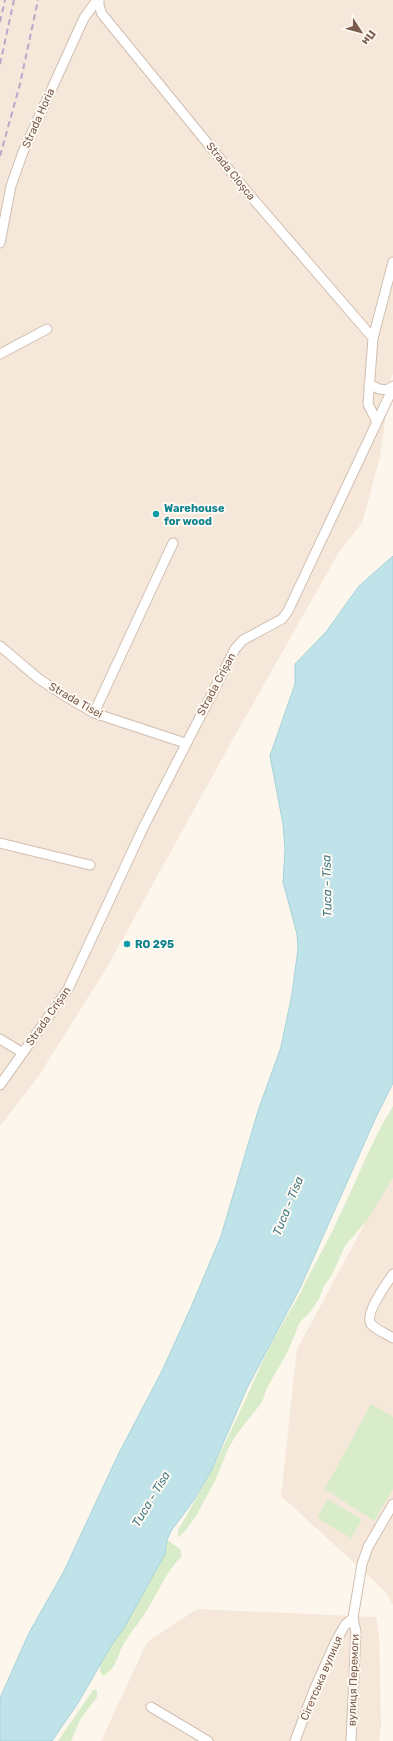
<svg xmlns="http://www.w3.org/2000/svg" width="393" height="1741" font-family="Rubik,sans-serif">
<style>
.residential{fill:#f5e8da}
.green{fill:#d8ecc9}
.water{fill:#bfe3e8;stroke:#a5d3da}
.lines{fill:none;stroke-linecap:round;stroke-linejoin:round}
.minor-casing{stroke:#d1beb0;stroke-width:11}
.minor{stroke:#fff;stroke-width:9}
.rail{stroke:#b9a8c9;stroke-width:2;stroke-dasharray:6 4;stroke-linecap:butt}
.culture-dot{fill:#0f9aa8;stroke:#fffaf3;stroke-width:1.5}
.labels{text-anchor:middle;stroke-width:4;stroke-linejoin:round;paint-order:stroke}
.street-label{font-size:11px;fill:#7a5c4d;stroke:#fffaf3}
.culture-label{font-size:11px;font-weight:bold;fill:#0d838f;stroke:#fffaf3;text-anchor:start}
.water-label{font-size:12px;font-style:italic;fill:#437c86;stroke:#fffaf3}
</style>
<rect width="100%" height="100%" fill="#fdf6ec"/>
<path class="residential" d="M0,0H393V373L391,379L380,457L362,523L339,552L228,748L106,969L38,1077L0,1126Z
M393,1172V1605L385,1591L281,1496L297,1349Z
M197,1609L376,1617L379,1633L381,1725L379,1741H101L147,1642Z"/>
<path class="green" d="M393,1106V1178L368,1219L345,1246L332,1275L324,1286L319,1299L311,1311L300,1322L288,1351L267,1388L262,1402L236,1435L228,1449L215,1481L196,1516L185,1531L178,1538V1530C210,1477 236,1422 261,1365C271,1343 283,1322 296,1301C300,1294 304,1285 308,1277C318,1259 327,1242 336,1223C355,1185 370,1143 393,1106Z
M371,1404L393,1417V1489L374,1521L325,1489Z
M328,1499L362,1520L351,1538L317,1518Z
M167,1540L180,1549L182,1556C165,1573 157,1595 144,1615C138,1624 131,1632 126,1640C117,1653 118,1668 103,1676L100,1671V1664L112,1644L124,1628L159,1566L167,1548Z
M93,1690H97V1697L80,1720L71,1741H58Z"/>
<path class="water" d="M393,556V1083L376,1117L300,1288L247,1388L211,1471L194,1500L171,1531L167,1540L165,1554L124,1628L112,1644L78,1703L52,1741H0V1698L29,1633L64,1571L118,1455L162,1371L192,1305L221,1236L258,1111L281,1047L292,994L298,949L297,934L283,882L285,849L283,824L270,756L295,684V664L326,632L359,586Z"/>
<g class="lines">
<g class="minor-casing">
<path id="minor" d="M99,0V6L102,14L249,194L373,338
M0,243L11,186L23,152L84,18L97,0
M0,354L47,329
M369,384L379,389L387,390L393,386
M377,422L368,404L373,338L393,262
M0,646L39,679L65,696L94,713L185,743
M94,713L173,543
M0,843L90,865
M0,1039L23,1053
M0,1085L68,989L144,826L235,649L243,640L282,619L288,611L393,388
M393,1274C387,1283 364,1314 371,1324C376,1330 387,1334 393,1338
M151,1707L208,1741
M295,1741L314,1690L335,1643L345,1625L353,1618
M351,1741L356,1632L353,1618L362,1564L368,1547L393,1504"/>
</g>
<use href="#minor" class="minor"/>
<path class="rail" d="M0,22L5,0
M0,64L14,0
M0,156L20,84L38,0"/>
</g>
<g class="culture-dot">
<circle cx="156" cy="514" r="4"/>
<circle cx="127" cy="944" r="4"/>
</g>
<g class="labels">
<g class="street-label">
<text transform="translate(38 118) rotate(-66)" y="4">Strada Horia</text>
<text transform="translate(231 171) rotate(51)" y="4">Strada Cloșca</text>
<text transform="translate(216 684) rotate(-62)" y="4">Strada Crișan</text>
<text transform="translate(76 700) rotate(30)" y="4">Strada Tisei</text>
<text transform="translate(48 1016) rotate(-55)" y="4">Strada Crișan</text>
<text transform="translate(321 1678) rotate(-67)" y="4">Сігетська вулиця</text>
<text transform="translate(353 1680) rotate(-88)" y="4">вулиця Перемоги</text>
</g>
<g class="culture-label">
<text x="164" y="512">Warehouse<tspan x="164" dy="13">for wood</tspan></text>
<text x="135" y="948">RO 295</text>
</g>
<g class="water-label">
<text transform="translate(327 886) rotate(-91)" y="4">Тиса - Tisa</text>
<text transform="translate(288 1206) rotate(-68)" y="4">Тиса - Tisa</text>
<text transform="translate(151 1499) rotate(-59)" y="4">Тиса - Tisa</text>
</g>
</g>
<g transform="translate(361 32) rotate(126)" stroke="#fffaf3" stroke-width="3" paint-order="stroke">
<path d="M0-3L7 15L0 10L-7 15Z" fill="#7a5c4d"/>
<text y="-6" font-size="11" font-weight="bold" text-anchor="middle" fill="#7a5c4d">Пн</text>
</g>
</svg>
